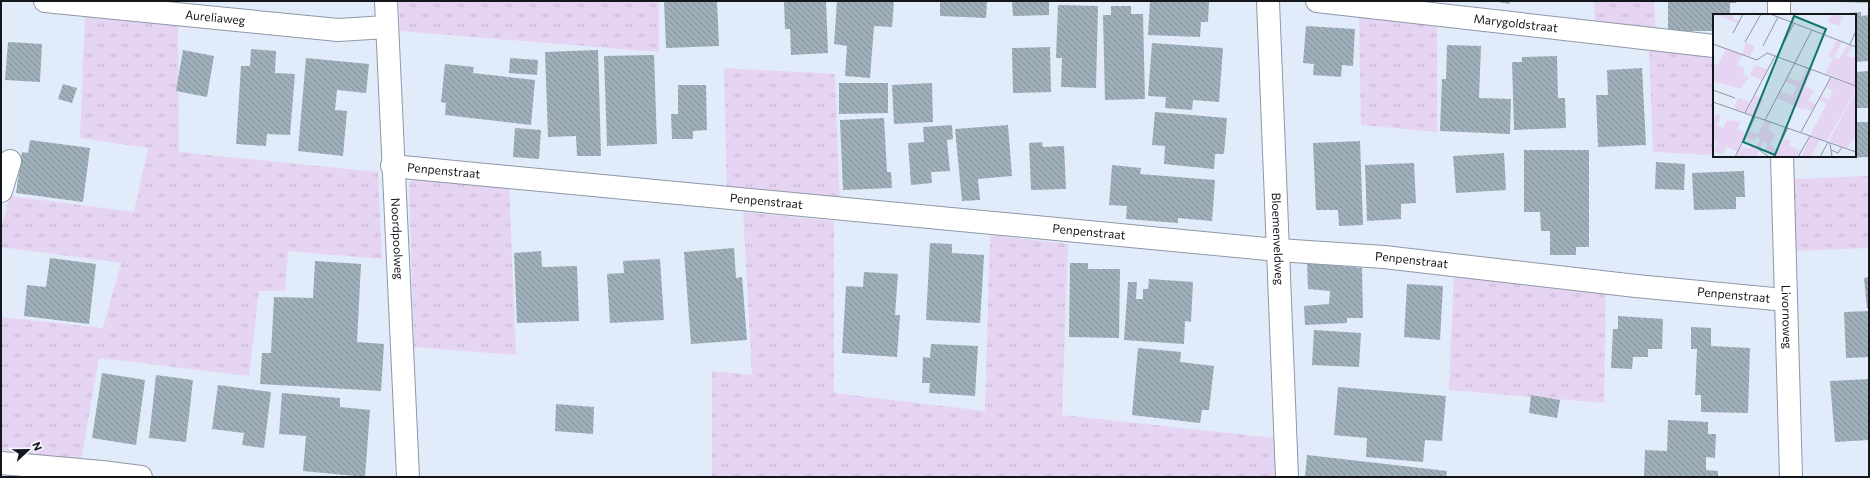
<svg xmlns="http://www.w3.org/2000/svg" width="1870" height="478" font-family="Commissioner,sans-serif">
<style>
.grass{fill:url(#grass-tufts)}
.building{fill:url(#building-back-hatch)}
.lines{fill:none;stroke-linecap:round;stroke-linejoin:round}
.minor-casing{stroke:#8e98a6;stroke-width:24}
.minor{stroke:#fff;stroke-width:22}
.labels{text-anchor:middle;stroke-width:4;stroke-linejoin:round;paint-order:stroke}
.street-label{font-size:12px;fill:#13171c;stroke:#f4f8fe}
.inset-road{fill:none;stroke:#8f96a1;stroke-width:1}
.view{fill:#0f766e;fill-opacity:0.15;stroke:#0f766e;stroke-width:2}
.inset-edge{fill:none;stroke:#13171c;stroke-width:2}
</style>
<defs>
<pattern id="grass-tufts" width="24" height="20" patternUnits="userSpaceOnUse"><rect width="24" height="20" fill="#e6d4f3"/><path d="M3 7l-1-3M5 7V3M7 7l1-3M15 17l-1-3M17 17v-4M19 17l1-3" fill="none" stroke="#c4b5d0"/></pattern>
<pattern id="building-back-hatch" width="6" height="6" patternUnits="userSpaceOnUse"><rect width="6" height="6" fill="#9fb0ba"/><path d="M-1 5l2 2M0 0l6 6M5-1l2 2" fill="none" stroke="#808e96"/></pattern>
</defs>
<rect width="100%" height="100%" fill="#e1ebfa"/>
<path class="grass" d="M399,1H659V52L400,31Z
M1594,1H1654L1656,33L1595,25Z
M1359,12L1437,21V132L1361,125Z
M85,15L178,23L179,152L378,172L382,259L288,251L285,291H259L249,376L99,358L81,460L1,451V317L103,328L121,263L1,247V229L10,196L134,212L148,148L80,138Z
M1649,48L1714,57V155L1653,152Z
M724,68L835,74L840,206L727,193Z
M1869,176V248L1795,251L1793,179Z
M412,179L509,185L516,355L414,347L409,185Z
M743,212L834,221V393L985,411L990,235L1068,244L1062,415L1274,438L1275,477H712V371L752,375Z
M1454,271L1606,289L1604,403L1449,390Z"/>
<path class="building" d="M664,1H717L719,46L666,48Z
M784,1H826L828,53L791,55L790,29H785Z
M837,1H894L892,27L874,26L870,78L845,76L847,46L834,44Z
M940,1H987L986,18L940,16Z
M1012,1H1049V15L1013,16Z
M1150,1H1209L1208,22H1201L1200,37L1148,35Z
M1493,1H1510L1509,4Z
M1668,1H1736V3H1730V15H1714V31H1668Z
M1841,1H1869V3L1841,2Z
M1058,5L1098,6L1096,88L1061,87L1062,58H1056Z
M1111,6H1131V14H1143L1145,99L1105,100L1103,15H1111Z
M1861,12V16L1869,15V61L1855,62V15L1836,14Z
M1306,26L1355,29L1353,66L1342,65L1341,77L1313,75L1314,64L1303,63Z
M8,42L42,44L40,82L5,80Z
M1152,43L1223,48L1219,102L1193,100L1192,110L1165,108L1166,97L1148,96Z
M1447,45L1481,46L1479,98L1511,99L1510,134L1440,131L1442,79H1446Z
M1050,47L1051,92L1013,93L1012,48Z
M251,49L276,51L275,73L295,74L290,135L267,134L266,146L236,144L241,66H250Z
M183,50L214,56L207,97L176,91Z
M598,50L601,156H577L576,136L548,137L545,52Z
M654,55L657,144L607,146L604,56Z
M1557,56L1558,98H1565L1566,128L1514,130L1512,62H1522V57Z
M306,58L369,64L366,93L337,90L335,110L347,111L343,156L298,151Z
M510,58L538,60L537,75L509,73Z
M445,64L474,67L473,73L535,80L531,125L445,115L446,103L441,102Z
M1642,68L1646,145L1598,147L1596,95H1608L1607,70Z
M1869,71V108H1855V72Z
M839,83H888V113L839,114Z
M932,83L933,122L894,124L892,85Z
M63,84L77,88L72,103L58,99Z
M678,85H706L707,130L693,131V139H672L671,114H678Z
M1155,112L1227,118L1224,154H1215L1214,169L1164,164L1165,146L1152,145Z
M884,118L887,172H891L892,188L843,190L840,120Z
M1855,122H1869V157L1836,158V156H1855Z
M952,125L953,139L947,140L950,171L931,172L932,183L911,185L908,143L924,142L923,127Z
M1008,125L1012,176L978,179L980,200L962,201L955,129Z
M515,128L541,130L539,159L513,157Z
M30,140L90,148L83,202L16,193L22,152L28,153Z
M1360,141L1363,225L1339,226L1338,210H1316L1313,143Z
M1042,142L1043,147L1064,146L1066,189L1031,190L1029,143Z
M1524,150H1589V247H1576V255H1550V231H1541L1540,212H1524Z
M1504,153L1506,190L1456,193L1453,156Z
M1656,162L1685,164L1684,190L1655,189Z
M1414,163L1416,203L1401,204V219L1367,221L1365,165Z
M1112,165L1141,168L1140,174L1215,180L1212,221L1178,218V223L1126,219L1127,206L1109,205Z
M1744,171L1745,197H1736V209L1694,210L1692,173Z
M930,243L952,244V253L984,255L980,323L926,320Z
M734,248L736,278L742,277L747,340L691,344L684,252Z
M541,251L542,267L577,266L579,321L517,323L514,253Z
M50,258L96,264L89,324L24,316L27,285L46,287Z
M660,259L664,320L610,323L607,274L624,273L623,261Z
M315,261L361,264L357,342L384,344L381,391L260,384L262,353H271L274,297L313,298Z
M1070,263H1088V269H1120L1119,338L1069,337Z
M1307,263L1362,268L1363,318H1347V323L1305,325L1304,306L1329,304L1330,291L1308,289Z
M864,272L898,274L895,315H900L897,357L842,353L846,286L863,287Z
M1869,277V308H1867L1864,278Z
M1149,279L1193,282L1191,322L1185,321L1184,344L1124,340L1128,282H1137L1136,299H1143V289H1148Z
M1407,284L1443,286L1440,340L1404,337Z
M1869,311V357L1846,358L1844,312Z
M1618,316L1663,319L1662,349H1648V357H1633L1632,369L1611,368L1613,329H1618Z
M1691,327L1711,328V346L1750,348L1748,413L1701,412V395H1695L1697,349H1691Z
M1314,330L1361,333L1359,367L1312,365Z
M931,344L978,346L975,396L929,393L930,383H922L923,357L930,358Z
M1138,348L1181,352L1180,362L1214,366L1209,410H1202L1200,423L1132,415Z
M102,373L145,380L136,445L92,438Z
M156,375L193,380L186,442L149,438Z
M1869,379V440L1835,442L1830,381Z
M218,385L271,392L264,448L242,445L244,433L212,429Z
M1338,387L1446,396L1442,441L1425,440L1423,462L1366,457L1367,438L1334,435Z
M282,393L340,398V407L370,410L365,477L303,471L306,436L279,434Z
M1531,395L1560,400L1557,418L1529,413Z
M556,404L594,407L593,434L555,431Z
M1668,420L1708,422V434H1716L1715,458L1706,457V470L1718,471V477H1644L1645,450L1667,451Z
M1307,455L1447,471L1446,477H1305Z"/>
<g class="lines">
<g class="minor-casing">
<g id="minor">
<path id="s1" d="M45,1L338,30L387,27"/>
<path id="s2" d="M386,1L408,477"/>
<path id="s3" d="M1268,1L1287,477"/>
<path id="s4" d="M1317,1L1714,46"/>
<path d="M1779,1V15"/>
<path id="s5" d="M1782,156L1791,477"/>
<path id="s6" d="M392,166L1278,250L1384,257L1636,286L1785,300"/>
<path d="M1,191L10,161"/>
<path d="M1,463L102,472L141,477"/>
</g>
</g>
<use href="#minor" class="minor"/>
</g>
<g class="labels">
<g class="street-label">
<text dy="4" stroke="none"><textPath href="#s1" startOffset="171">Aureliaweg</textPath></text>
<text dy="4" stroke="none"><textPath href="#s4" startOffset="200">Marygoldstraat</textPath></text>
<text dy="4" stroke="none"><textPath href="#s6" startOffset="52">Penpenstraat</textPath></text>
<text dy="4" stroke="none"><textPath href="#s6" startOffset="376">Penpenstraat</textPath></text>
<text dy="4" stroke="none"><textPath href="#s6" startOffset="700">Penpenstraat</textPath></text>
<text dy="4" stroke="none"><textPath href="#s2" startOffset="238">Noordpoolweg</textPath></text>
<text dy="4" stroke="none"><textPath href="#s3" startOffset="238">Bloemenveldweg</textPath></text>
<text dy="4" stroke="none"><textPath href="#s6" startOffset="1024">Penpenstraat</textPath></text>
<text dy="4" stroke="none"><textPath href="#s6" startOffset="1348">Penpenstraat</textPath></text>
<text dy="4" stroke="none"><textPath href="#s5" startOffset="161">Livornoweg</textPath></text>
</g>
</g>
<g transform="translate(1713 14)">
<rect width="143" height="143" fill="#e1ebfa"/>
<path d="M3,0H21L20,4L26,7L25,9L17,7ZM118,0L130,2L126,12L115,8ZM124,26L129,28L121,43L126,45L135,30L139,32L134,42L140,44L143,38V50L138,48L129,66L112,59L120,44L115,42ZM33,29L42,32L37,42L29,40ZM13,35L29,41L24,51L32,54L30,60L36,63L28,75L0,67V50L5,51ZM42,51L54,55L49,66L37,61ZM94,54L100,56L92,72L101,77L95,87L103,90L99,97L91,94L90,96L64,84L68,78L79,82L84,73L73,68L75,63L87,68ZM119,64L143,72V75L114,127L97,121L114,90L106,86L108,82L116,85L120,77L113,73ZM143,77V122L134,134L116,127ZM42,81L51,85L43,102L34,99ZM25,84L37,88L32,98L21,94ZM4,100L8,102L4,111L10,114L14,106L28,108L24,115L33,119L24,138L14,132L9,141L0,137L4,128L0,126V104ZM52,107L58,109L55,115L62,121L57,131L63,135L58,142L51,138L55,130L51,127L46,135L43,133L48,125L44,122L41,126L33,123L36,117L45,120ZM97,123L107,126L98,143H88ZM71,124L78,127L76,131L87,137L84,143H61ZM39,131L46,137L43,143H23L28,133L37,135Z" fill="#e6d4f3"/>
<path d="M138,47L143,50V71L129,66Z" fill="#e6d4f3"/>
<path class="inset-road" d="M57,0L143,33M20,19L30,0M32,28L48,0M0,30L44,46L54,39L143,72M137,30L143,17M50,32L65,3M64,42L81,9M0,76L22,84M0,88L143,138M32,99L62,42M52,106L99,16M88,118L118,63M117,129L119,143M41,132L56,143M118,136L125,139L129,133M22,143L42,103M60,143L75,114M85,143L97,122M107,143L115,128"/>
<path class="view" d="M81,2L113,15L62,141L30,128Z"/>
<rect width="143" height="143" class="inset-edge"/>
</g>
<rect width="1870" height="478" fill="none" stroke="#13171c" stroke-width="4"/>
<g transform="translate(28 450) rotate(68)" stroke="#f4f8fe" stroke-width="3" paint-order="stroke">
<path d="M0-3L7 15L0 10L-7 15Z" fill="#13171c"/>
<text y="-6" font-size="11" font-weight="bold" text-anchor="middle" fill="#13171c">N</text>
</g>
</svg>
